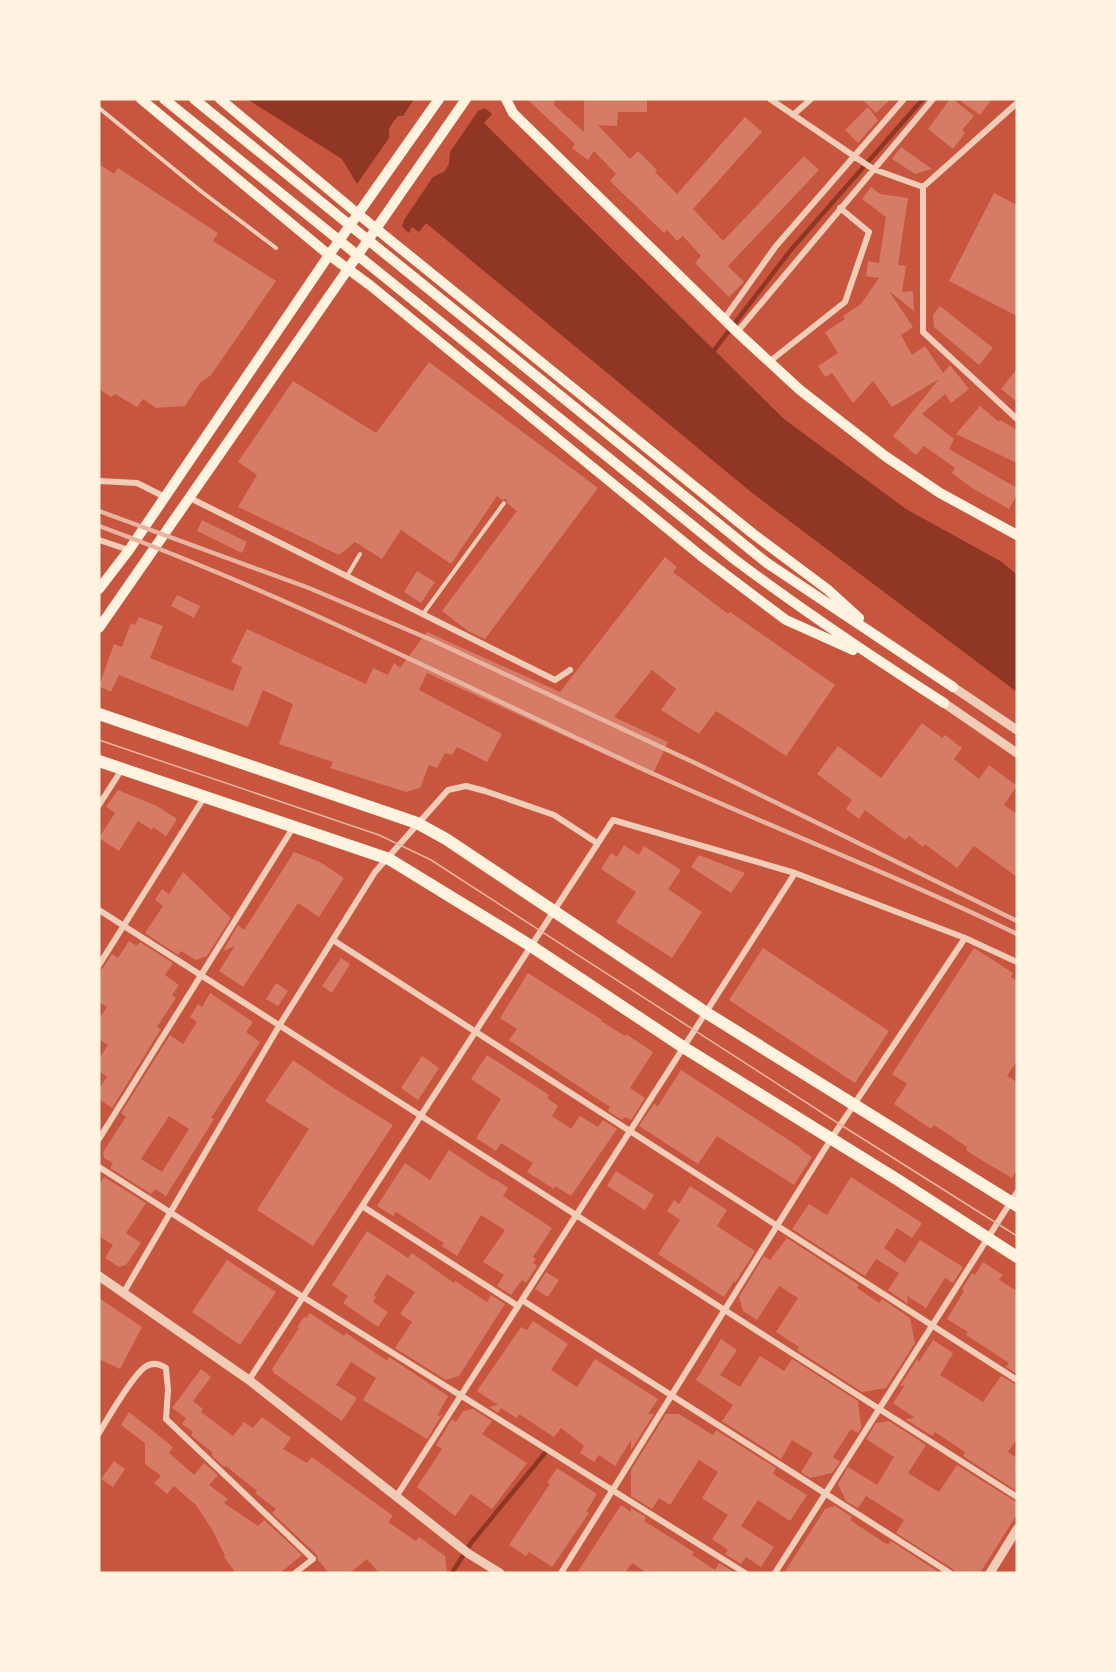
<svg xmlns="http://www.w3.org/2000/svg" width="1116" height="1672" font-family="'Fira Sans',sans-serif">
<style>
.water{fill:#8f3625}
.pier{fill:#c8553d}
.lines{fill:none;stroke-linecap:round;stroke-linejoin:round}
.stream{stroke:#8f3625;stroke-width:4.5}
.building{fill:#d67c66;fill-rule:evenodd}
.service{stroke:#f1ccb7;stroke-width:4}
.minor{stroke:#f1ccb7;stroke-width:6}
.tertiary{stroke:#f1ccb7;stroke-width:9}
.secondary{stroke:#fff3e0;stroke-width:10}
.trunk{stroke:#fff3e0;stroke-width:12}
.tram{stroke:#e9b49f;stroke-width:1.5}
.rail{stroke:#e9b49f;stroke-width:4.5}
</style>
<rect width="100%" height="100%" fill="#c8553d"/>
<path class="water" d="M247,99H474L492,114L484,123L784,419L906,509L1002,562L1017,575V692L751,492L426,223L419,232L412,227L409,233L357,184L342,159Z"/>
<path class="pier" d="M414,99H474L486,108L478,111L450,152L449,164L445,171L433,177L404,220L402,227L357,184L389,138V129L393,122L398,116H403Z"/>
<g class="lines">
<path class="stream" d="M712,353L790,251L923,99
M452,1573L471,1543L545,1453"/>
</g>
<path class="building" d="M527,99H555L554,105L584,132V99H647V112H618L617,126L598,125L630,159L638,151L657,170L655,172L677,194L745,117L762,132L693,209L723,241L804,156L819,170L728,266L744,282L729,297L695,263L701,256L683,236L677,241L667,230L664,233L610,181L616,174L594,151L588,160L572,148L575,144Z
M862,99H891L876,113Z
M950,99H953L974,116L962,130L965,133L953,149L928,129Z
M958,99H992L980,115Z
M868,107L878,120L858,143L845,130Z
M901,147L932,169L915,174L892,159Z
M99,164L114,174L118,168L218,233L213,241L276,281L211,375L200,383L185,406L156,408L143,399L137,407L115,394L111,397L99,389Z
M871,187L880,194L908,198L898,265L906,266L902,292L913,291L914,311L889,291L913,327L901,335L912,355L925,346L943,373L950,365L969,389L951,403L945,394L922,414L954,439L949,449L1017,488V495L1009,509L972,488L952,473L955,468L924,446L916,455L893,436L939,379L892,407L873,381L853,403L832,373L825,377L818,366L838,353L825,332L845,319L843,316L861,304L879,278L866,276L868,261L879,263L886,217L862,199Z
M994,193L1017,205V316L949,281Z
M940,306L993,348L979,365L934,327L933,315Z
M429,362L598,488L485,639L468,631L442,611L517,511L508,504L506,499L502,500L497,496L451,564L401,530L382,559L355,542L339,555L238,507L257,475L238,462L293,381L376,433Z
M1017,369V402L1001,389Z
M980,406L999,422L1000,420L1017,430V463L956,434Z
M202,520L247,542L242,553L197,531Z
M665,557L677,567L673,572L728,614L730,612L835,685L786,756L716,711L699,734L661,710L676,689L652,670L614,717L668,742L652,776L427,673L419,690L502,734L487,762L457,747L452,755L445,753L437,768L429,765L420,788L406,792L330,768L333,762L279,744L293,704L263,690L248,727L119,675L111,692L99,686L114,644L122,647L131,623L135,625L139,617L163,626L150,658L233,691L242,667L231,662L247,629L366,684L373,668L388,675L394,663L400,668L427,632L560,692Z
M417,571L435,582L421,603L404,592Z
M177,595L200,606L194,618L171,606Z
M922,723L942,738L945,735L962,748L954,759L979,779L989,765L1017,786L1004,805L1017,814V877L974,846L957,868L925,844L923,847L909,836L905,840L865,810L859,819L846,809L852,800L817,774L838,746L881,778Z
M118,790L157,806L177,819L166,836L153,827L152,830L138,821L119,851L99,838L115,813L106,807Z
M624,845L639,855L644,846L681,870L668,889L702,912L672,958L616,922L636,892L601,869L611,853L617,857Z
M294,852L320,862L344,878L319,917L298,903L243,987L219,971L235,946L223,951L238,925L244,930Z
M699,855L745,873L731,893L691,867Z
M183,872L231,918L207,956L196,960L181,951L178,955L145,933L163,906L155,900L162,889L169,894Z
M129,941L137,946L140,942L173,963L165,975L179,985L172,995L176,998L157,1027L161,1029L112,1108L99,1099V1089L107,1077L99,1071V1059L108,1045L99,1039V1019L107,1007L99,1002V970L103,968L112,954L118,958Z
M763,948L889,1031L855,1083L729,1000Z
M974,948L1013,973L1011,977L1017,981V1061L1007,1076L1017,1082V1170L1012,1178L978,1158L966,1150L967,1147L934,1125L931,1129L894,1104L907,1084L892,1074Z
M341,958L350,964L332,993L322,986Z
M528,973L602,1020L601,1021L625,1036L626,1034L653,1052L630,1088L645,1098L631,1120L625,1117L622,1120L608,1111L610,1107L509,1040L517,1029L500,1018Z
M276,983L288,991L278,1006L266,999Z
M210,993L253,1022L246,1032L260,1042L211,1118L214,1119L166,1196L155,1189L151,1194L110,1168L113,1163L104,1158L103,1152L126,1117L121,1113L170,1035L183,1044L197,1022L190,1017L198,1004L202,1007ZM169,1116L189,1129L162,1172L141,1159Z
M487,1055L549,1095L547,1098L558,1106L552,1116L571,1129L580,1116L598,1127L603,1120L617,1129L571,1196L555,1186L554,1189L527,1172L533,1163L501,1143L496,1151L476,1138L501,1099L471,1079Z
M422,1056L439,1068L418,1100L401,1088Z
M293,1060L335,1089L393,1125L313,1246L257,1210L309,1129L265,1101Z
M681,1070L801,1148L800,1149L812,1157L794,1185L717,1136L698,1164L639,1126L654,1104L658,1106Z
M449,1150L494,1180L495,1179L508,1188L503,1196L552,1228L533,1257L536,1259L533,1263L537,1266L526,1283L522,1280L511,1295L497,1286L504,1275L483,1262L505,1230L481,1215L457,1256L442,1246L444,1243L419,1227L396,1212L393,1216L377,1206L405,1163L430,1180Z
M616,1171L654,1195L645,1210L607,1186Z
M104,1177L146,1203L126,1233L141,1243L126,1265L119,1267L105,1258L113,1245L99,1236V1185Z
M851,1177L922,1223L912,1238L897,1228L884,1248L905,1263L920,1240L963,1267L953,1283L945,1278L926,1308L907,1296L908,1304L888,1290L899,1273L876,1259L865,1276L792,1229L809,1204L827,1215Z
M690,1186L727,1210L717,1226L755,1251L735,1283L734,1281L724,1297L658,1254L680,1220L667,1211L674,1200L679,1204Z
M367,1231L408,1258L412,1253L454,1283L455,1281L487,1302L491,1295L505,1304L459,1376L446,1380L395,1348L412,1322L400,1314L415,1292L387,1274L374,1295L376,1297L373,1302L388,1312L378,1327L343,1303L348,1296L332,1285Z
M787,1238L859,1285L857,1288L879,1303L882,1299L910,1318L915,1343L886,1388L862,1392L797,1350L799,1347L776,1332L798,1298L779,1286L757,1320L743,1311L739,1297L764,1256L770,1260Z
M227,1260L276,1292L240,1345L192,1312Z
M983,1262L1003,1275L999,1280L1017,1291V1374L1006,1367L1009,1363L966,1335L968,1332L947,1319L964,1291L962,1289L972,1273L975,1275Z
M546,1272L559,1280L548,1297L535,1289Z
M99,1298L142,1327L120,1369L99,1359Z
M310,1313L344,1336L346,1333L387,1361L389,1357L448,1396L437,1416L442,1415L427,1439L363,1400L376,1378L351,1362L336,1385L357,1398L342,1421L274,1373L272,1369L299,1328L297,1327L304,1317L306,1318Z
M533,1321L568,1344L551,1370L577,1387L595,1359L658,1399L648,1414H654L631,1450V1440L615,1466L599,1455L594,1462L580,1453L584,1446L561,1428L554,1437L519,1414L517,1418L501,1408L498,1413L489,1407L498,1405L477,1391L521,1327L527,1330Z
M721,1339L737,1350L720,1375L740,1387L760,1356L784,1371L792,1359L858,1401L861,1426L863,1425L858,1433L851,1429L833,1457L840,1462L832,1473L810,1478L801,1472L813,1453L792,1440L781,1459L722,1421L733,1405L696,1380Z
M933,1340L953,1353L940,1375L983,1402L1001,1376L1017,1385V1439L1008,1452L1017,1458L1015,1490L963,1456L965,1452L935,1432L932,1436L905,1419L915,1418L893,1403L905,1385L900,1386L918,1358V1363Z
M201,1369L211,1377L193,1401L203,1409L201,1412L233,1436L244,1422L253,1428L262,1417L291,1438L283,1449L307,1463L312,1457L393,1516L388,1522L416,1541L419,1537L445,1556L447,1573H379L367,1559L350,1573H329L318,1560L317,1555L272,1513L276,1509L255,1493L257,1491L226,1466L224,1467L211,1455L213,1453L193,1437L191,1435L193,1432L182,1424L186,1418L172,1408Z
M473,1409L492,1421L482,1434L527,1463L492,1509L471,1494L455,1516L417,1487L442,1449L436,1445L452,1419L456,1422L463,1411Z
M129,1412L173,1447L169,1453L194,1475L204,1463L218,1475L209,1485L228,1499L224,1503L258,1526L264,1520L302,1555L280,1573H236L224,1557L225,1556L213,1531L196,1505L174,1486L167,1494L154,1483L161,1476L145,1464V1443L121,1425Z
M666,1414H679L713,1435L716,1430L776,1468L773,1474L807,1495L790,1521L758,1500L741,1526L774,1547L761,1567L746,1557L741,1564L725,1554L728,1550L712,1539L728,1515L702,1498L718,1472L699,1460L670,1505L659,1498L652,1509L631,1496V1470Z
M889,1421L926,1445L908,1473L939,1492L957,1465L1016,1502V1516L980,1573H955L953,1569L896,1533L904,1520L866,1496L858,1508L846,1501L838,1484L848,1467L877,1485L894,1457L866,1439L876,1423Z
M114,1461L125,1469L113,1487L101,1479Z
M557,1468L597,1494L586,1512L589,1513L552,1567L529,1552L526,1556L509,1545L550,1484L547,1483Z
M621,1505L631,1512V1508L646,1517L644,1521L694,1552L692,1555L715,1570L719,1563L735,1573H647L632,1563L625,1573H577Z
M835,1506L852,1517L850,1520L888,1545L891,1541L940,1573H784L825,1509Z"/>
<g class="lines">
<path class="service" d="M99,108L202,192L276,248
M347,576L360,554
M423,614L504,503"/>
<path class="minor" d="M770,99L873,169L923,187
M1017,103L923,187V332L1017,419
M793,115L811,99
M724,319L776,246L904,99
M737,332L933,99
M769,362L845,302L869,232L840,208
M99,481L137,483L165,497
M190,498L555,680L570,670
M99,540L129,550
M99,805L122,769
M99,910L1017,1497
M333,940L1017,1380
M99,965L205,796
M99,1139L294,826
M99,1167L303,1297L745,1573
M362,1206L518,1306
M124,1292L279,1026L375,872L448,790L466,786L485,791L554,815L597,843
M522,1300L950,1573
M249,1380L613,820L795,873L965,938L1017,962
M99,1433C108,1418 132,1376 145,1367C152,1362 160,1364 166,1368L168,1390L166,1419L313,1559L295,1573
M396,1497L795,873
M561,1573L831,1139L965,938
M775,1573L1017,1192"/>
<path class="tertiary" d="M953,687L1017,730
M944,703L1017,753
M99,1276L249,1380L469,1554L500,1573
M990,1573L1017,1529"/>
<path class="secondary" d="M141,99L329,255L371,286L701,556L786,620L853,650
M164,99L734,559C802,610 872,657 944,703
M194,99L767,563L953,687
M220,99L358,214L752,533L827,589L859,618
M506,99L513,113L737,332L800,390L885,456L940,493L1017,535
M99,589L129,550L329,255L439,99
M99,628L466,99"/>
<path class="trunk" d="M99,714L417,823L446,839L705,1012L1017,1206
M99,761L389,859L531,946L683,1047L898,1180L1017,1257"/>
<path class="tram" d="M99,740L379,835L431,860L841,1125L1017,1236"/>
<path class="rail" d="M99,511L309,588L434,641L693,762L1017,921
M99,526C288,595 465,687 647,771C770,827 896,875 1017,934"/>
</g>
<rect width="1116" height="1672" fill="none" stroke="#fff3e0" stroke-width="201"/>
</svg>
